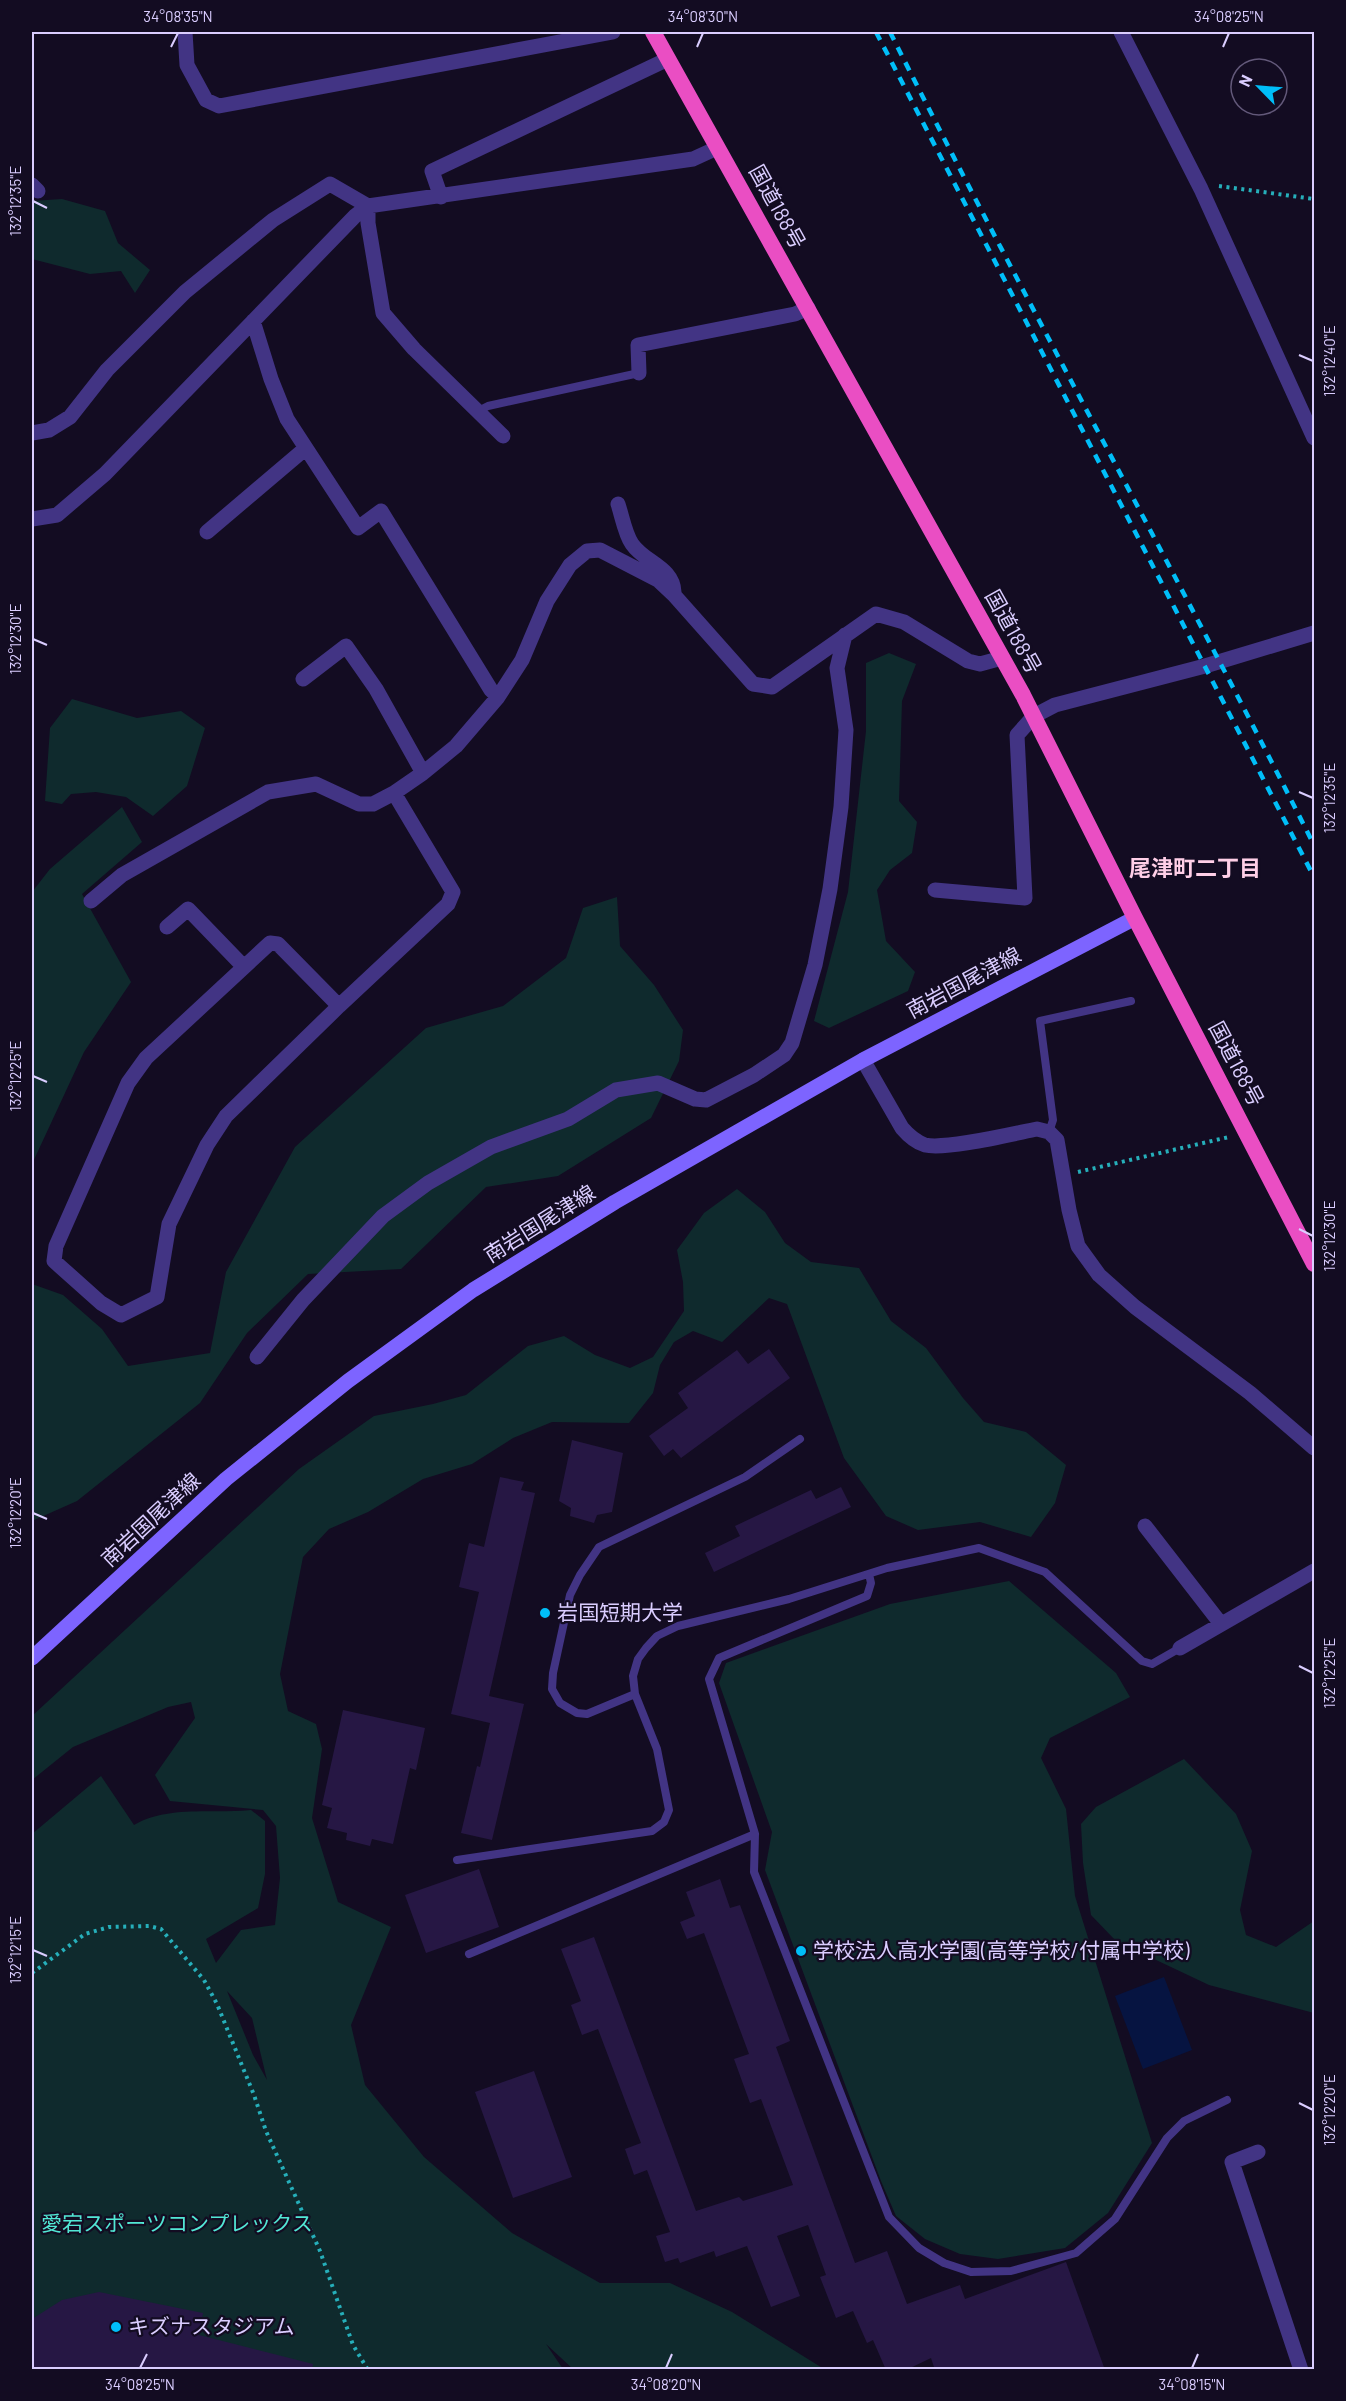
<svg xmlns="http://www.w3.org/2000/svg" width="1346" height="2401" font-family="Barlow,'Noto Sans JP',sans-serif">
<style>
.green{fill:#0f2a2d;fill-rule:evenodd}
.water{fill:#061441}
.building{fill:#261744}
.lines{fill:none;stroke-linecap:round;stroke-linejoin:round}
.path{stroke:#26afba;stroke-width:4;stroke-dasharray:3 4.5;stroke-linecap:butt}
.service{stroke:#423484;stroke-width:8}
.minor{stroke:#423484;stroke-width:15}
.secondary{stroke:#7d64ff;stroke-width:15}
.trunk{stroke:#ea4ec3;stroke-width:16}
.rail{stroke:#00bef8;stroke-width:4.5;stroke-dasharray:9 8;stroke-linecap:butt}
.ticks{fill:none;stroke:#dacdff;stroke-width:2}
.poi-dot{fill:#00bef8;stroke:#130c22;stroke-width:2}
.labels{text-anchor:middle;stroke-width:4.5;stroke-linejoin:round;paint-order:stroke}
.street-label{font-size:21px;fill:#dacdff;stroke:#130c22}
.poi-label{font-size:21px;fill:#dacdff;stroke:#130c22;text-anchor:start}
.park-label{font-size:21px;fill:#52e7d5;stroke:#130c22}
.neighbourhood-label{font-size:22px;font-weight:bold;fill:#ffcfe7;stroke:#130c22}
.neatline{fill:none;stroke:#dacdff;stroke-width:2}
.ticks-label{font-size:15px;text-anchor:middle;fill:#dacdff}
</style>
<rect width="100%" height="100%" fill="#130c22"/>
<path class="green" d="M62,199L105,211L118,243L150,270L135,293L121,271L90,274L32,259V201Z
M889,653L916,664L902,701L899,801L917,822L912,853L890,870L877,890L886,941L915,972L908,991L829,1028L814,1021L848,892L866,731V663Z
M72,699L137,718L181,711L205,728L187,786L153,816L126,797L96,792L71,794L62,804L45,801L50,728Z
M122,807L142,842L82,894L131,982L84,1052L32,1164V892L50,869Z
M617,897L620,946L654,985L683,1030L679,1061L651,1118L558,1176L486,1187L401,1269L308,1274L247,1333L200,1403L77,1501L32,1521V1284L63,1295L102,1329L128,1366L210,1353L226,1272L295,1147L426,1028L503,1006L566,958L583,908Z
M737,1189L765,1212L785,1243L811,1262L859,1268L891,1321L926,1348L963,1398L984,1422L1026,1432L1066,1465L1055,1503L1031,1537L980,1522L918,1530L886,1516L844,1458L787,1304L769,1298L722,1342L693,1331L674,1342L660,1365L653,1393L629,1423L552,1422L513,1438L472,1464L423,1479L368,1512L329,1529L303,1557L280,1674L288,1711L316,1724L322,1749L312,1818L338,1902L391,1927L351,2025L365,2085L424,2157L512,2233L600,2283H670L732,2312L824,2369H573L546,2344L563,2369H32V1834L101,1776L134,1825C168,1805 213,1814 251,1810L265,1821V1874L258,1908L206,1939L216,1963L241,1930L275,1925L280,1878L276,1826L263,1810L170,1801L155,1775L195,1718L191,1702L168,1707L73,1747L32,1780V1716L299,1469L374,1416L433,1404L466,1395L528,1346L564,1336L595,1355L630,1368L653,1357L684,1311L683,1282L677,1250L704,1213ZM227,1991L252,2018L267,2080L253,2055Z
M1009,1581L1116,1673L1130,1697L1050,1738L1041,1758L1066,1809L1075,1896L1152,2143L1108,2213L1065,2248L998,2259L960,2254L925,2239L896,2216L881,2181L765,1870L772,1832L719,1683L726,1663L890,1604Z
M1184,1759L1236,1814L1252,1851L1240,1910L1246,1935L1276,1947L1314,1921V2013L1209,1985L1116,1941L1091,1915L1083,1863L1081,1824L1096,1807Z"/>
<path class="water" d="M1164,1977L1192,2050L1143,2069L1115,1996Z"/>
<path class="building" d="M769,1349L790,1378L681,1458L673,1449L664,1456L649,1436L688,1408L678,1393L737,1350L748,1364Z
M572,1440L623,1453L612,1512L597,1515L594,1523L570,1516L571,1508L559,1501Z
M500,1477L524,1482L521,1490L535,1493L489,1696L524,1704L492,1840L461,1833L477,1766L480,1767L490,1723L451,1714L479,1592L459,1587L469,1543L484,1547Z
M841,1487L851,1507L714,1572L705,1553L740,1536L735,1526L811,1490L816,1499Z
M343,1710L425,1728L416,1770L410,1768L393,1844L372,1839L370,1846L346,1840L347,1833L327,1828L332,1808L322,1805Z
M479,1869L499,1927L426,1953L405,1895Z
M720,1879L730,1908L740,1905L790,2041L776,2047L855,2263L887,2251L907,2304L960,2285L965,2299L1066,2262L1105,2370H935L931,2358L906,2370H886L873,2340L867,2343L853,2311L836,2318L820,2277L826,2275L808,2225L777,2236L800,2296L771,2307L747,2246L716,2257L714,2251L680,2263L678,2258L665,2262L656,2236L670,2232L647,2170L634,2175L625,2149L641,2143L598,2029L582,2035L571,2005L581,2001L561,1949L594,1937L696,2211L739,2197L743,2201L793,2185L761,2099L750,2103L734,2059L749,2054L704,1933L687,1939L680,1922L695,1916L686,1892Z
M534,2071L572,2177L513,2198L475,2092Z
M99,2292L203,2313L199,2335L313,2364L312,2370H32V2319L62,2300Z"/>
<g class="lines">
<path class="path" d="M1219,186L1314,199
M1078,1172L1229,1137
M32,1973L85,1934L109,1927L149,1926L161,1929L204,1980L217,2004L254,2095L266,2131L320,2251L353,2345L368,2370"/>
<path class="service" d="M478,411L488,406L639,373
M1049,1132L1053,1120L1040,1021L1131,1001
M635,1694L587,1714L577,1713L560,1703L552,1689L553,1673L570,1595L580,1575L599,1547L745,1477L800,1439
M755,1834L709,1679L719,1658L867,1596L871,1583L869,1574
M457,1860L652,1831L664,1822L669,1810L657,1749L635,1694L633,1676L638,1659L646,1648L657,1636L678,1626L789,1599L887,1568L979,1548L1045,1572L1142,1661L1152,1664L1180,1648
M469,1954L755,1834L754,1872L889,2217L919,2248L944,2263L971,2272L1011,2271L1076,2253L1115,2219L1167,2138L1184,2121L1227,2100"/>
<path class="minor" d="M185,32L187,65L206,100L219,106L613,32
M1121,32L1201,189L1314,438
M32,185L38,191
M441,197L432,171L668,59
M253,321L271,379L287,419L358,528L381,511L491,690L498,697
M639,373L638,345L795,314L808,308
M32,433L49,430L70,417L107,370L185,292L273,220L330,184L368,206V223L383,313L414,349L503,436
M618,504C622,516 625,534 632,544C645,563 673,567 674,592
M32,519L57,515L105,474L355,216L368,206L693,159L717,148
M207,532L306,448
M303,679L346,646L376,689L423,773
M935,890L1025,898L1017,735L1034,716L1055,705L1205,666L1314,633
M91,901L122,875L268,792L316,784L359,804H373L394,793L423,773L456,746L498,697L522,660L547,601L570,565L587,551L600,550L658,580L674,595L753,684L772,687L876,614L904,622L968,661L980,664L1002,658
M167,927L188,909L243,966
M270,943L278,944L339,1006L226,1116L207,1145L169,1224L157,1297L121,1315L101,1303L54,1261L56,1246L128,1083L146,1058Z
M339,1006L448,904L453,892L394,793
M863,1060L902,1128C908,1135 916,1142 925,1145C946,1150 1012,1134 1037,1129L1049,1132L1057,1140L1069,1210L1078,1246L1099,1275L1135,1307L1250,1393L1314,1448
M257,1357L303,1300L383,1216L428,1183L491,1147L568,1119L616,1090L658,1083L695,1099L706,1100L754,1075L784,1055L792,1043L815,965L830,889L841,807L846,730L837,668L845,635
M1145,1526L1221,1624
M1180,1648L1314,1571
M1258,2152L1232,2162L1301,2370"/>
<path class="secondary" d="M32,1658L226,1479L348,1381L473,1290L615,1202L863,1060L1135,918"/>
<path class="trunk" d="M653,32L1023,695L1135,918L1314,1264"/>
<path class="rail" d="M876,32L1314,877
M890,32C1027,305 1176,572 1314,845"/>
</g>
<path class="ticks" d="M171,47L178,33M697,47L703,33M1223,47L1229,33M33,201L47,208M1299,355L1313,361M33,639L47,645M1299,792L1313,798M33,1076L47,1082M1299,1229L1313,1236M33,1513L47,1519M1299,1666L1313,1673M33,1950L47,1956M1299,2103L1313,2110M140,2368L147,2354M666,2368L672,2354M1192,2368L1198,2354"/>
<g class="poi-dot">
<circle cx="545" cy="1613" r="6"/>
<circle cx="801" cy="1951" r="6"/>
<circle cx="116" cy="2327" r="6"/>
</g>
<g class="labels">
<g class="street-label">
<text transform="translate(777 207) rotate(61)" y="7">国道188号</text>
<text transform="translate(1013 632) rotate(61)" y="7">国道188号</text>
<text transform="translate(964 983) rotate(-28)" y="7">南岩国尾津線</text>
<text transform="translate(1236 1064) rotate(62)" y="7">国道188号</text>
<text transform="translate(540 1224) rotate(-32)" y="7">南岩国尾津線</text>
<text transform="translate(151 1520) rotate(-43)" y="7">南岩国尾津線</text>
</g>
<g class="poi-label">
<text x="557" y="1620">岩国短期大学</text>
<text x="813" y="1958">学校法人高水学園(高等学校/付属中学校)</text>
<text x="128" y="2334">キズナスタジアム</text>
</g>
<g class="park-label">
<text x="177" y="2231">愛宕スポーツコンプレックス</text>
</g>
<g class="neighbourhood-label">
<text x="1195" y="876">尾津町二丁目</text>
</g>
</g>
<rect width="1346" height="2401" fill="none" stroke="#130c22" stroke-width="66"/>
<g transform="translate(1259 87) rotate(295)"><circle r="28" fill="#130c22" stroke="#63597a" stroke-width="1.5"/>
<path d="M0-4.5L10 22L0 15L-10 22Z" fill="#00bef8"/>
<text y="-9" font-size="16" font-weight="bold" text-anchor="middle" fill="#dacdff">N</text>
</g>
<rect x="33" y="33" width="1280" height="2335" class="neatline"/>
<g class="ticks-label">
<text x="178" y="22">34°08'35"N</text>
<text x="703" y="22">34°08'30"N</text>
<text x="1229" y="22">34°08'25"N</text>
<text transform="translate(16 201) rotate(-90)" y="5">132°12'35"E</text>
<text transform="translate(1330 361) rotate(-90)" y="5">132°12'40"E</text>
<text transform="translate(16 639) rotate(-90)" y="5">132°12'30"E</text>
<text transform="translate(1330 798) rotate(-90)" y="5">132°12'35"E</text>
<text transform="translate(16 1076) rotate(-90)" y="5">132°12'25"E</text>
<text transform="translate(1330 1236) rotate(-90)" y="5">132°12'30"E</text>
<text transform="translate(16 1513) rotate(-90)" y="5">132°12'20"E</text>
<text transform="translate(1330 1673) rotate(-90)" y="5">132°12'25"E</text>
<text transform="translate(16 1950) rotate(-90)" y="5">132°12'15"E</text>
<text transform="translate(1330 2110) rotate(-90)" y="5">132°12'20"E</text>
<text x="140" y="2390">34°08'25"N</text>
<text x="666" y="2390">34°08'20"N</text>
<text x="1192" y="2390">34°08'15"N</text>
</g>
</svg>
